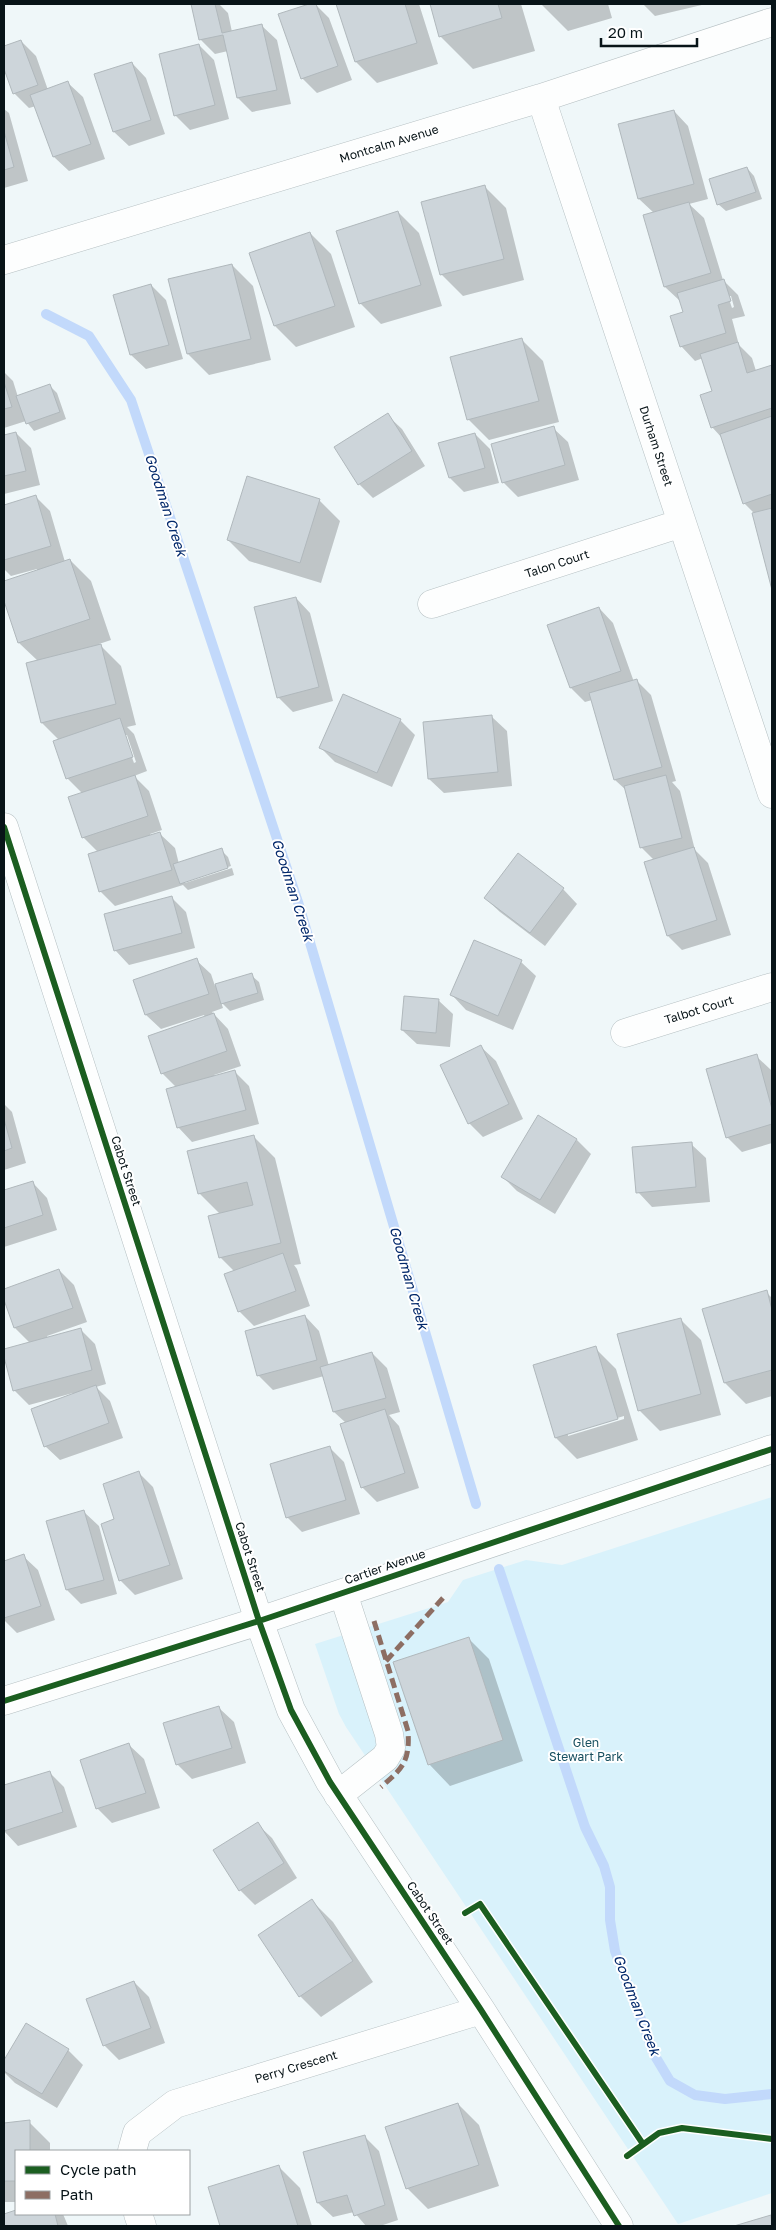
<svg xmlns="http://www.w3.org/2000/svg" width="776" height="2230" font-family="'Golos Text',sans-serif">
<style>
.green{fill:#d9f2fb}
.shadow{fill:#0003;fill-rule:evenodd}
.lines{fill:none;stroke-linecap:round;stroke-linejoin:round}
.stream{stroke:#c2d9fb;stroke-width:10}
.building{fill:#cdd5da;stroke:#b0b8bc}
.minor-casing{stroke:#b6c0c3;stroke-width:29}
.minor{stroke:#fdfefe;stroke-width:28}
.quiet{stroke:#8d6e63;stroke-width:5;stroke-dasharray:10 5;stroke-linecap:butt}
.cycleway-casing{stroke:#fff;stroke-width:9}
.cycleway{stroke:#1b5e20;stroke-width:6}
.labels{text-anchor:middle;stroke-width:4;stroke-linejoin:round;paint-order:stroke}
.street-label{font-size:12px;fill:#081418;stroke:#fff}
.park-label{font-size:12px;fill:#174f5f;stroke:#fff}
.water-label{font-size:14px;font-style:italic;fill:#01276a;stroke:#fff}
</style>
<rect width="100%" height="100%" fill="#eff7f9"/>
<path class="green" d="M772,1497V2193L678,2224L346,1727L339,1714L315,1644L448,1602L463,1580L526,1560L562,1565Z"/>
<path class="shadow" d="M193,4H219L228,13L232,32L262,26L277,40L291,104L252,112L238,98L228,51L215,54L200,39Z
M315,4L329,18L352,80L317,93L302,78L280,15Z
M338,4H419L438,64L377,83L356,62Z
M431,4H521L535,51L473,69L440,36Z
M541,4H608L612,18L568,31Z
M643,4H706L655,16Z
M21,41L36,56L48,90L68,83L83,97L105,159L69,171L54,157L36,106L29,108L14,93L4,65V48Z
M199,45L214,60L229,119L190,130L175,115Z
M132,63L146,78L165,134L129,146L114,132Z
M4,109L9,113L28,181L4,188Z
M674,111L688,126L708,199L689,204L704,218L723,280L738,295L745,316L732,319L739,345L752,358L756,371L772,366V587L755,514L744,503L722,438L712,427L714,392L703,358L695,361L681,346L685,313L680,301L665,287L654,213L639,199ZM728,296H731L734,307L732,308Z
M747,168L754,176L762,199L726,211L718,204Z
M485,187L506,208L524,280L463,296L442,275L423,203Z
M398,212L419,233L442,306L381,324L360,303Z
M310,233L331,254L355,327L296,347L275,326Z
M232,265L253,286L271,360L209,375L188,354Z
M151,285L166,300L183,359L146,369L131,355Z
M522,340L543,361L559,422L489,440L468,419Z
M4,372L13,381L18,397L50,386L57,393L66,419L34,431L26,421L4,428Z
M387,415L402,429L425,466L373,498L359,484Z
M553,428L568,442L579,480L518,497L503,482Z
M16,433L31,448L40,485L4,494V436Z
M475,434L490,449L499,483L464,492L450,478Z
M36,497L50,511L65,562L70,560L91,581L111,640L99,644L121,666L136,725L127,727L134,734L147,771L134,776L149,791L162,830L150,834L151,836L160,834L175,848L179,864L221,850L228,857L231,866L185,881V883L232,868L234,875L188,890L183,885L115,906L100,891L98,852L83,837V794L67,778L59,740L42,723L27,664L38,661L19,643L4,597V583L37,571V569L11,576L4,569V506ZM124,735H127L136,762L134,763Z
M319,500L340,521L321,583L249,561L228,540Z
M296,598L310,613L333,701L293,712L278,697Z
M599,608L613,623L634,682L637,681L651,695L676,781L672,782L680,791L695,850L708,863L731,935L682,950L668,936L654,860L641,847L627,791L615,780L592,700L585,702L571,688L549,625Z
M492,717L507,731L512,786L444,793L429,779Z
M400,720L415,735L392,787L335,762L320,747Z
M563,889L577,904L545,946L500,912L485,898Z
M172,898L186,912L195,948L129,965L115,950Z
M196,960L211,974L215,986L251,975L259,982L264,1000L230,1011L221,1002L223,1008L212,1012L228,1029L241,1066L214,1075L215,1077L235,1072L249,1086L259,1124L192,1142L178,1127L176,1087L163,1074L149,1036L205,1017L204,1015L161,1029L146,1015Z
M521,962L536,976L513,1030L466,1010L452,995Z
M438,1000L453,1014L450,1047L417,1044L402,1030Z
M481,1047L496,1061L523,1119L483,1137L469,1123Z
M756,1056L771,1070L772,1075V1143L742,1152L727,1137Z
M4,1104L12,1112L26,1163L4,1170Z
M254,1137L275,1158L301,1264L294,1265L297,1269L310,1306L254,1326L239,1311L234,1271L220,1257V1214L199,1193Z
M577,1140L591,1154L555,1214L517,1191L502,1176Z
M691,1144L706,1158L710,1202L652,1207L638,1192Z
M33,1183L47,1198L57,1230L4,1247V1192Z
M59,1270L74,1285L87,1322L47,1336L48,1338L80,1329L95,1344L106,1384L96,1387L110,1401L123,1438L60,1460L45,1446L73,1393L29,1405L14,1390L4,1353V1350L30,1343L15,1328L4,1297V1290Z
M766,1292L772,1298V1396L746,1404L725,1383Z
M305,1316L319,1331L329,1366L372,1353L387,1368L400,1412L389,1415L399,1426L419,1488L377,1502L362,1487L346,1423L334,1412L324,1376L273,1390L258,1375Z
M680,1319L701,1340L721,1415L660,1431L639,1410Z
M595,1348L616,1369L638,1440L577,1459L556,1438L534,1366ZM624,1416V1419L568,1436V1433Z
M329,1447L344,1462L360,1514L302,1532L287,1517Z
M139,1473L153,1487L183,1579L135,1595L120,1580L116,1520Z
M84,1512L99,1526L117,1594L81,1604L67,1590Z
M23,1556L38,1570L55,1620L17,1633L4,1620V1562Z
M468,1638L489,1659L523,1761L450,1786L429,1764Z
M219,1708L234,1722L246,1763L192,1779L177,1764Z
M129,1745L144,1759L160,1808L112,1823L97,1808Z
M49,1772L64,1787L77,1827L18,1846L4,1831V1786Z
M257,1824L272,1838L297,1878L255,1905L240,1890L215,1850Z
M312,1901L333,1922L373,1982L321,2017L300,1996Z
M134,1982L149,1997L165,2043L119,2060L104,2045Z
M26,2025L68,2050L83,2065L57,2108L15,2083L4,2072V2062Z
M458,2104L479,2125L499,2186L428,2209L407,2188Z
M29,2122L50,2143V2151H16V2202H4V2124Z
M365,2137L379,2151L398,2220L380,2226H366L354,2212L333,2217L318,2203L304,2153Z
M279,2167L300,2188L312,2226H221L210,2188Z
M16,2212V2214H63L68,2226H4V2215Z
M771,2217L772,2226H738Z"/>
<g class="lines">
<path class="stream" d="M46,314L89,336L131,400L298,902L476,1504
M499,1569L585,1827L604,1866L610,1887V1920L615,1951L655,2056L670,2081L695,2095L725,2099L772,2094"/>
</g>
<path class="building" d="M191,4H215L222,33L262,24L277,90L237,98L223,35L199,40Z
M309,4H316L338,66L301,79L278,14Z
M336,4H405L417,43L355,62Z
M430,4H498L502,18L439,37Z
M21,40L38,85L13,94L4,69V46Z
M199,44L215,105L174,116L159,54Z
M132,62L151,120L113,132L94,74Z
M68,81L91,144L53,157L30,95Z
M674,110L694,184L638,199L618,124Z
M4,131L14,167L4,170Z
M747,167L756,192L717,205L709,179Z
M485,185L504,259L440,275L421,202Z
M689,202L711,273L664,287L643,215Z
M398,211L421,285L359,304L336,231Z
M310,232L335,306L274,326L249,253Z
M232,264L251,339L187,354L168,279Z
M724,279L731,301L718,305L726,333L680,347L670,316L683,312L677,293Z
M151,284L169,345L130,355L113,295Z
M522,338L539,401L467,420L450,357Z
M738,342L747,373L772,365V408L711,428L700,395L712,391L700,354Z
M4,382L12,407L4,409Z
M50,384L60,412L26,424L16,396Z
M388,413L412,451L358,485L334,447Z
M772,416V494L743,504L720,434Z
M554,426L565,465L502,483L491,444Z
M16,432L26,471L4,476V435Z
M475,433L485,468L449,478L438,443Z
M247,476L320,499L300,563L227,540Z
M36,495L51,546L4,560V505Z
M772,508V590L752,513Z
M70,559L90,619L18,643L4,601V581Z
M296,597L319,687L277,698L254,607Z
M599,607L621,671L570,688L547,625Z
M101,644L116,704L41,723L26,663Z
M637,679L662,767L614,780L589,693Z
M343,694L401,719L377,773L319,748Z
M492,715L498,772L428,779L423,722Z
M120,718L133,757L66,779L53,741Z
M135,775L148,816L82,838L68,797Z
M666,775L682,838L640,848L624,786Z
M160,832L172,870L99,892L88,854Z
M694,847L717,920L667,936L644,862Z
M222,848L228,868L180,884L173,864Z
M518,853L564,888L530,933L484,898Z
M172,896L182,933L114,951L104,914Z
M474,940L522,960L498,1016L450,995Z
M197,958L209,994L145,1015L133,980Z
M252,973L258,993L221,1004L215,984Z
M404,996L439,999L436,1033L401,1030Z
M214,1013L227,1051L161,1074L148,1036Z
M481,1045L509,1104L468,1124L440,1065Z
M757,1054L772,1109V1124L726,1138L706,1069Z
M235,1070L246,1110L177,1128L166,1089Z
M538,1115L577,1139L540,1200L501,1177Z
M4,1119L12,1148L4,1151Z
M254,1135L281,1243L219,1258L208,1216L253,1205L247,1182L198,1194L187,1151Z
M692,1142L696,1187L636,1193L632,1147Z
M33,1181L43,1215L4,1228V1190Z
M283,1253L296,1291L238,1312L224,1274Z
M59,1269L73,1308L14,1328L4,1300V1289Z
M767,1290L772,1310V1370L724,1383L702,1309Z
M305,1315L317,1360L257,1376L245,1331Z
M681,1318L701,1394L638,1411L617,1334Z
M81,1328L92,1370L13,1391L4,1357V1349Z
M596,1346L618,1419L555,1438L533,1365Z
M372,1352L386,1398L333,1412L320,1367Z
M96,1385L109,1423L44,1447L31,1409Z
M385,1409L405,1473L361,1488L340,1424Z
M330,1446L346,1500L286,1518L270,1464Z
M139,1471L170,1565L119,1581L101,1524L114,1519L103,1484Z
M84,1510L104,1580L66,1590L46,1521Z
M24,1554L41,1606L4,1618V1561Z
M469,1637L503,1740L428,1765L393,1662Z
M219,1706L232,1748L176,1765L163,1723Z
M129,1743L146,1793L96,1809L80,1760Z
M50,1771L63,1812L4,1831V1785Z
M258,1822L284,1863L239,1891L213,1850Z
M312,1899L353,1961L299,1997L258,1935Z
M134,1981L151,2028L103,2046L86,1999Z
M26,2023L69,2049L42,2094L4,2071V2060Z
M458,2103L479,2165L406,2189L385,2127Z
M30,2120V2151H16V2181H4V2123Z
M365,2135L385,2205L354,2216L347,2195L317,2203L303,2152Z
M279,2165L298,2226H220L208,2187Z
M16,2210V2214H55L58,2226H4V2214Z
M771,2215L772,2226H734Z"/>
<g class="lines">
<g class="minor-casing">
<path id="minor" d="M541,98L772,794
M4,260L541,98L772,22
M432,604L682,523
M4,827L259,1621L291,1710L330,1782L481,2010L619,2226
M625,1033L772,987
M4,1701L259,1621L772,1449
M338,1795L385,1758L391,1748L389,1734L343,1593
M132,2151L137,2133L175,2104L481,2010
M138,2214L142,2226"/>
</g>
<use href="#minor" class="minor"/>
<path class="quiet" d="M374,1621L408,1731C410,1761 403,1768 381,1787
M386,1661L443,1598"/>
<g class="cycleway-casing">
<path id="cycleway" d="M4,827L259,1621L291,1710L330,1782L481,2010L619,2226
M4,1701L259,1621L772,1449
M465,1913L480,1904L643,2144
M627,2156L659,2133L682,2128L772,2139"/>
</g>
<use href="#cycleway" class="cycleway"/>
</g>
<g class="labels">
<g class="street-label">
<text transform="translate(389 144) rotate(-17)" y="4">Montcalm Avenue</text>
<text transform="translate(656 446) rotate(72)" y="4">Durham Street</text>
<text transform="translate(557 564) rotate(-18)" y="4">Talon Court</text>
<text transform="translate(699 1010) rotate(-17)" y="4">Talbot Court</text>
<text transform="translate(126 1171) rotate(72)" y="4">Cabot Street</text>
<text transform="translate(250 1557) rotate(72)" y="4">Cabot Street</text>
<text transform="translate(385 1567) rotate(-19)" y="4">Cartier Avenue</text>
<text transform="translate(430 1913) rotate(56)" y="4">Cabot Street</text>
<text transform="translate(296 2067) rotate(-17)" y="4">Perry Crescent</text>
</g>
<g class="park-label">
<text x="586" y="1747">Glen<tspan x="586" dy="14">Stewart Park</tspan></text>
</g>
<g class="water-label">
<text transform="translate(166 505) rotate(72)" y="5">Goodman Creek</text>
<text transform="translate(293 890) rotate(72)" y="5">Goodman Creek</text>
<text transform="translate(409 1278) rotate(74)" y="5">Goodman Creek</text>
<text transform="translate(637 2005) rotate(69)" y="5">Goodman Creek</text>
</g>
</g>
<rect width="776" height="2230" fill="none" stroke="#081418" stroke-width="10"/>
<rect x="15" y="2150" width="175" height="65" fill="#ffffff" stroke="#9ca1a3"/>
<rect x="25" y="2166" width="25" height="8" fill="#1b5e20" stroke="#9ca1a3"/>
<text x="60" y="2175" font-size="15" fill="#081418">Cycle path</text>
<rect x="25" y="2191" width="25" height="8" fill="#8d6e63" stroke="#9ca1a3"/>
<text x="60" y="2200" font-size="15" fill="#081418">Path</text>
<path d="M601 38v8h96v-8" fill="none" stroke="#081418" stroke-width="2.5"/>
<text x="608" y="38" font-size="15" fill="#081418" stroke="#ffffff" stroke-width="4" paint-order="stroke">20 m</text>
</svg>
